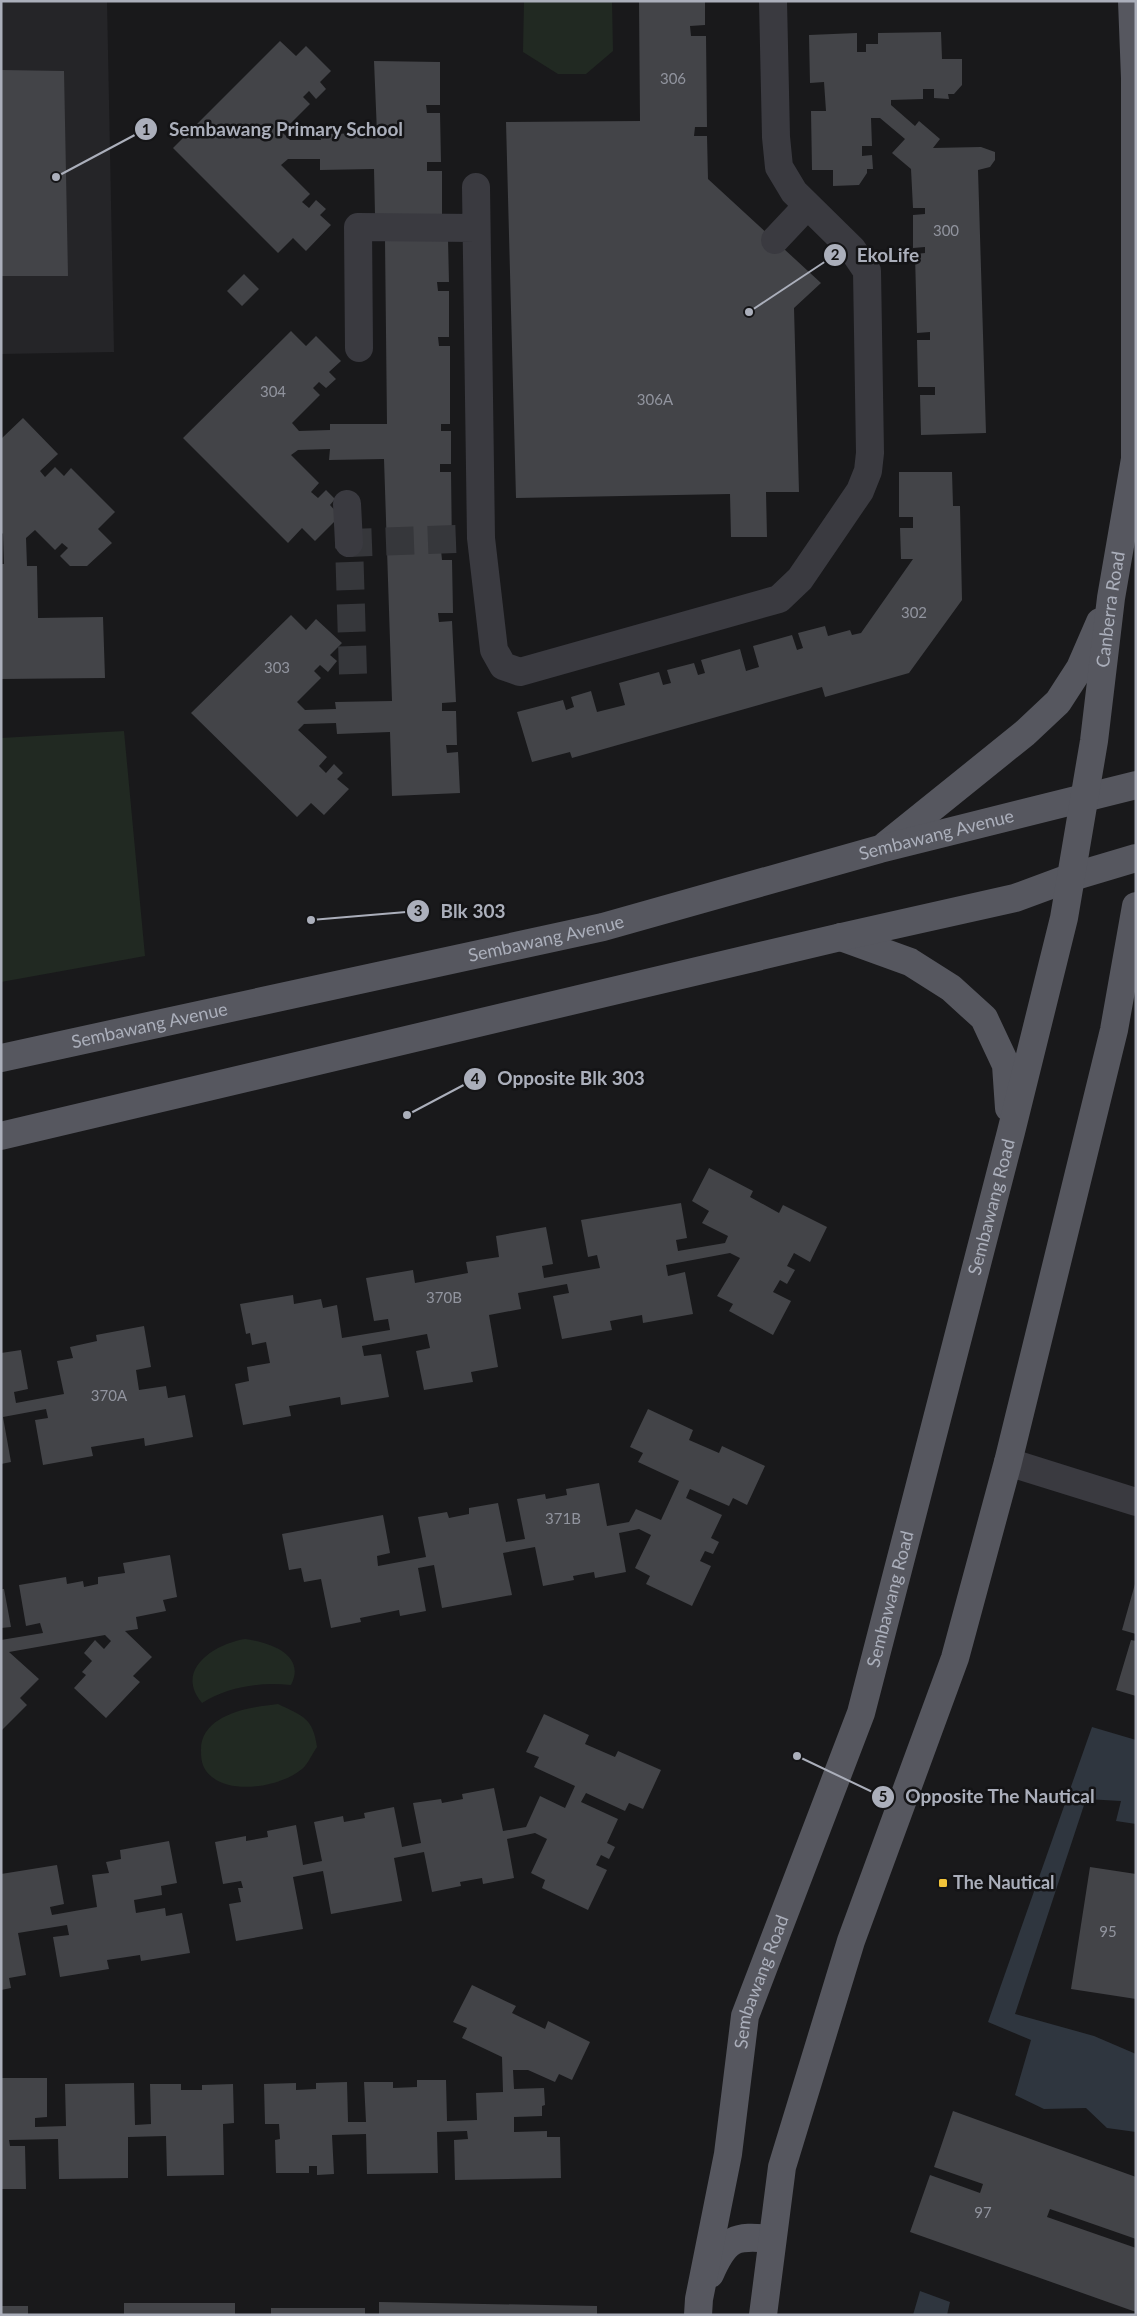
<svg xmlns="http://www.w3.org/2000/svg" width="1137" height="2316" font-family="Lato,sans-serif">
<style>
.built{fill:#252528}
.green{fill:#212922}
.water{fill:#2f363f}
.building{fill:#434448}
.lines{fill:none;stroke-linecap:round;stroke-linejoin:round}
.minor-tunnel{stroke:#36373b;stroke-width:28;stroke-dasharray:28 14;stroke-linecap:butt}
.minor{stroke:#3a3a40;stroke-width:28}
.major{stroke:#56575f;stroke-width:28}
.poi-dot{fill:#f2c43a;stroke:#141416;stroke-width:2}
.labels{text-anchor:middle;stroke-width:5;stroke-linejoin:round;paint-order:stroke}
.number-label{font-size:15px;fill:#91949e}
.street-label{font-size:18px;fill:#abafbb;stroke:#141416}
.poi-label{font-size:18px;font-weight:bold;fill:#abafbb;stroke:#141416;text-anchor:start}
.leader{fill:none;stroke:#abafbb;stroke-width:2}
.callout-dot{fill:#abafbb;stroke:#141416;stroke-width:2}
.mark-label{font-size:15px;text-anchor:middle;font-weight:bold;fill:#111}
.callout-label{font-size:19px;text-anchor:middle;font-weight:bold;fill:#abafbb;stroke:#141416;stroke-width:5;stroke-linejoin:round;paint-order:stroke}
</style>
<rect width="100%" height="100%" fill="#19191b"/>
<path class="built" d="M1,1H107L114,352L1,354Z"/>
<path class="green" d="M524,1H612L613,51L586,74H558L523,52Z
M124,731L145,956L1,982V738Z
M245,1639C268,1642 307,1654 291,1685C260,1682 229,1686 202,1703C174,1670 214,1644 245,1639Z
M278,1704C303,1716 313,1718 317,1747C312,1754 308,1764 302,1769C282,1786 234,1795 212,1777C203,1770 201,1762 201,1751C200,1714 251,1707 278,1704Z"/>
<path class="water" d="M1092,1727L1136,1740V1824L1116,1821L1121,1801L1086,1799L1015,2014L1094,2036L1136,2054V2132L1107,2128L1086,2108L1044,2109L1015,2095L1031,2040L988,2022Z
M920,2291L950,2302L947,2315H913Z"/>
<path class="building" d="M639,1H705V25L690,26L691,36H706L707,127H695L694,136H707L708,179L821,283L794,308L799,492H766L767,537H731L730,494L516,498L506,122L640,121Z
M941,32L942,59H962V85L954,94H948L949,99L934,98V89H923V99L891,100V105L915,126L919,121L940,139L933,148L981,147L995,152V160L990,167L978,170L986,433L921,435L920,395H935V387H918L917,340H930V332L917,333L915,254L925,253V247L913,248V215L925,214V208H913L911,169L892,153L905,139L880,118H871L872,146H862V156L872,155L873,169H867V173L859,185L833,186V170H812L811,111H826L824,82L810,83L809,35L857,33V52H866V44H878V33Z
M280,41L296,56L306,46L331,71L320,82L326,89L316,99L309,91L303,97L310,104L282,132L290,140H321L320,134L377,133L374,61L440,62V105H426L427,113H440L441,162H427V171H442V214L375,215L374,169L320,170V159H288L281,165L310,194L302,202L309,208L316,200L326,209L320,215L331,225L306,251L293,238L278,253L173,148Z
M1,70L64,71L68,276H1Z
M448,239L449,282H437L438,291H449V337H438L439,346H450V424H441V431H451V464H440V472H451L452,550H441L442,560H452L453,613H438L439,622L452,621L456,702L442,703V711H456L457,745H446L447,753L458,752L460,793L392,796L390,732L337,734L336,723L304,724L298,730L327,757L319,766L326,773L334,764L343,773L337,779L349,789L324,815L311,803L297,817L191,713L291,615L306,630L316,619L342,643L330,655L337,661L328,672L320,665L314,671L321,678L297,702L305,710L336,709L335,702L392,701L384,459L329,460L330,449L298,450L291,455L319,483L311,492L318,498L326,490L335,499L330,505L340,516L315,541L302,528L288,543L183,438L291,331L306,346L316,336L341,361L329,372L336,379L326,388L319,382L313,388L320,395L292,423L299,431L330,430V424H387L385,240Z
M244,274L259,289L242,306L227,291Z
M23,418L58,454L40,471L45,477L55,467L64,476L71,468L115,512L98,529L112,543L87,566H70L60,556L68,548L62,543L55,550L35,530L26,538L27,566H37L38,618L103,617L105,678L1,679V564H4L3,533L1,535V439Z
M899,472H952L953,506H960L962,600L909,673L825,697L822,687L572,758L570,752L532,762L517,712L563,700L566,710L574,707L571,697L591,691L597,712L625,705L619,683L659,672L663,685L671,683L667,670L694,663L698,675L705,673L701,660L740,649L746,671L759,667L753,646L792,635L797,650L803,648L798,633L825,626L828,636L850,630L852,635L861,633L913,559H901L900,528H913V517H899Z
M709,1168L753,1191L750,1197L779,1213L783,1205L827,1227L810,1262L794,1253L787,1266L795,1270L787,1284L780,1280L773,1292L791,1301L773,1335L729,1311L733,1304L717,1296L740,1258L730,1253L666,1265L668,1276L685,1272L693,1314L643,1323L642,1315L610,1321L612,1330L562,1339L553,1296L569,1293L567,1284L518,1293L521,1309L489,1315L498,1367L471,1372L473,1382L424,1390L416,1351L430,1348L427,1334L362,1346L364,1356L381,1354L389,1397L341,1405L340,1397L289,1406L291,1416L243,1425L235,1384L249,1381L247,1367L270,1363L266,1342L252,1345L250,1333L246,1334L240,1304L293,1295L294,1304L321,1299L323,1308L337,1305L342,1338L390,1330L388,1319L374,1321L366,1278L413,1270L415,1283L468,1273L466,1262L499,1257L496,1236L546,1227L553,1264L542,1266L544,1278L600,1268L597,1255L588,1257L581,1220L681,1203L687,1238L676,1240L678,1251L725,1243L728,1236L702,1223L709,1211L692,1201Z
M144,1326L151,1367L136,1370L139,1390L166,1386L168,1398L185,1395L193,1437L145,1446L144,1438L91,1447L93,1456L43,1465L35,1420L48,1418L46,1409L3,1417L11,1462L1,1464V1353L21,1350L28,1389L14,1392L16,1403L64,1394L57,1361L73,1358L70,1347L97,1341L96,1335Z
M648,1409L693,1430L689,1440L719,1453L722,1446L765,1466L747,1505L733,1498L729,1506L690,1489L686,1498L722,1515L711,1538L719,1542L713,1554L705,1551L700,1561L711,1566L692,1606L646,1584L650,1576L635,1568L651,1535L639,1529L619,1533L626,1572L595,1578L594,1572L573,1576L574,1580L543,1586L535,1547L503,1553L512,1595L442,1608L434,1565L418,1568L426,1611L400,1616L399,1610L360,1618L361,1622L331,1628L321,1579L304,1582L301,1568L289,1570L282,1534L383,1515L390,1553L377,1556L378,1566L426,1557L418,1517L447,1512L449,1518L469,1514V1508L498,1503L506,1542L525,1539L517,1499L545,1494L546,1499L567,1495L566,1489L599,1483L607,1526L629,1522L636,1509L661,1520L679,1481L638,1462L643,1453L630,1447Z
M170,1555L177,1597L163,1600L166,1611L136,1617L138,1629L125,1631L152,1657L133,1676L140,1682L106,1718L74,1688L86,1675L82,1672L92,1661L84,1653L95,1640L104,1649L111,1641L105,1635L9,1652L39,1679L20,1698L27,1705L1,1731V1640L43,1633L40,1623L26,1626L19,1585L66,1577L67,1584L83,1581L84,1587L98,1584V1577L125,1573L123,1563Z
M1135,1584H1136V1634L1122,1630Z
M1,1589H4L11,1627L1,1628Z
M1131,1640L1136,1641V1696L1116,1690Z
M544,1714L589,1735L585,1744L615,1757L618,1751L661,1770L643,1809L629,1803L625,1811L586,1793L581,1802L618,1819L607,1843L615,1847L609,1859L601,1855L596,1865L607,1870L588,1910L542,1888L545,1880L531,1873L547,1839L535,1833L507,1839L514,1878L483,1884L482,1878L460,1882L461,1886L432,1892L424,1852L394,1858L402,1901L331,1914L323,1871L293,1877L303,1929L236,1941L229,1904L241,1902L238,1888H243L241,1881L223,1884L215,1842L246,1836V1841L268,1837L267,1831L296,1825L303,1865L322,1861L314,1822L343,1816L344,1822L365,1818L364,1813L394,1807L402,1847L421,1843L413,1803L441,1799L442,1803L463,1799L462,1794L494,1788L503,1831L526,1827L540,1796L565,1808L575,1786L534,1767L539,1757L526,1752Z
M169,1841L177,1883L161,1886L162,1895L134,1900L136,1913L165,1908L166,1916L182,1913L190,1953L141,1961L140,1955L107,1960L109,1969L60,1977L53,1937L69,1935L67,1925L18,1933L26,1975L9,1978L11,1988L1,1990V1874L57,1865L64,1904L50,1907L52,1915L97,1907L92,1875L109,1873L106,1862L121,1859L120,1850Z
M1090,1867L1136,1874V1999L1071,1989Z
M472,1985L516,2006L512,2013L545,2029L548,2021L590,2042L572,2080L559,2074L555,2082L528,2070H513L514,2089L544,2088L545,2105L542,2106V2116L514,2117V2132L547,2131V2137H560L561,2178L455,2180L454,2140L468,2139L467,2131L437,2132L438,2173L367,2174L366,2134L332,2135L334,2174L317,2175V2166H309V2173H276L275,2140L280,2139L279,2124H265L264,2084L296,2083V2090L316,2089V2083L347,2082L348,2122H366L364,2082H393V2088L417,2087V2080H446L447,2121L477,2120L476,2093L503,2092L502,2057L462,2038L467,2028L453,2022Z
M1,2078H47V2117L35,2118V2127L66,2126L65,2084L134,2083L135,2125L151,2124L150,2084H181V2090H202V2085L233,2084L234,2123L223,2124L224,2175L167,2176L166,2136L128,2137V2178L59,2179L58,2139L9,2140L10,2146H25L26,2189H1Z
M953,2111L1136,2177V2239L1050,2209L1047,2217L1136,2248V2312L910,2232L930,2175L980,2193L983,2184L934,2167Z
M379,2302L597,2306V2315H379Z
M124,2303H235V2315H124Z
M1,2306H28V2315H1Z
M271,2308H365V2315H271Z"/>
<g class="lines">
<path class="minor-tunnel" d="M353,674L349,543L481,538"/>
<path class="minor" d="M476,187L481,538L494,650L503,666L520,672L779,599L800,579L860,491L868,471L870,453L867,271L852,249L794,192L779,167L776,137L773,1
M775,240L807,206
M359,348L358,227L476,228
M347,504L349,543
M1008,1462L1136,1502"/>
<g class="major">
<path d="M886,845L1025,733L1058,702L1080,668L1100,622"/>
<path d="M841,937L910,962L951,988L984,1018L1006,1065L1009,1108"/>
<path id="s1" d="M1,1058L603,927L880,849L1136,785"/>
<path d="M1,1136L841,937L1015,898L1072,877L1136,858"/>
<path d="M710,2274C726,2238 734,2235 772,2239"/>
<path id="s2" d="M698,2315L699,2299L728,2154L745,2016L861,1713L1011,1132L1064,918L1094,741L1111,598L1135,459V78L1132,1"/>
<path d="M763,2315L782,2167L851,1941L955,1658L1008,1462L1114,1030L1136,906"/>
</g>
</g>
<rect class="poi-dot" x="938" y="1878" width="10" height="10" rx="2.5"/>
<g class="labels">
<g class="number-label">
<text x="673" y="84">306</text>
<text x="946" y="236">300</text>
<text x="273" y="397">304</text>
<text x="655" y="405">306A</text>
<text x="914" y="618">302</text>
<text x="277" y="673">303</text>
<text x="444" y="1303">370B</text>
<text x="109" y="1401">370A</text>
<text x="563" y="1524">371B</text>
<text x="1108" y="1937">95</text>
<text x="983" y="2218">97</text>
</g>
<g class="street-label">
<text dy="6" stroke="none"><textPath href="#s2" startOffset="1760">Canberra Road</textPath></text>
<text dy="6" stroke="none"><textPath href="#s1" startOffset="962">Sembawang Avenue</textPath></text>
<text dy="6" stroke="none"><textPath href="#s1" startOffset="558">Sembawang Avenue</textPath></text>
<text dy="6" stroke="none"><textPath href="#s1" startOffset="152">Sembawang Avenue</textPath></text>
<text dy="6" stroke="none"><textPath href="#s2" startOffset="1150">Sembawang Road</textPath></text>
<text dy="6" stroke="none"><textPath href="#s2" startOffset="745">Sembawang Road</textPath></text>
<text dy="6" stroke="none"><textPath href="#s2" startOffset="340">Sembawang Road</textPath></text>
</g>
<g class="poi-label">
<text x="953" y="1889">The Nautical</text>
</g>
</g>
<path class="leader" d="M56 177L146 129M749 312L835 255M311 920L418 911M407 1115L475 1079M797 1756L883 1797"/>
<g class="callout-dot">
<circle cx="56" cy="177" r="5"/>
<circle cx="749" cy="312" r="5"/>
<circle cx="311" cy="920" r="5"/>
<circle cx="407" cy="1115" r="5"/>
<circle cx="797" cy="1756" r="5"/>
<circle cx="146" cy="129" r="12"/>
<circle cx="835" cy="255" r="12"/>
<circle cx="418" cy="911" r="12"/>
<circle cx="475" cy="1079" r="12"/>
<circle cx="883" cy="1797" r="12"/>
</g>
<g class="mark-label">
<text x="146" y="135">1</text>
<text x="835" y="260">2</text>
<text x="418" y="916">3</text>
<text x="475" y="1084">4</text>
<text x="883" y="1802">5</text>
</g>
<g class="callout-label">
<text x="286" y="136">Sembawang Primary School</text>
<text x="888" y="262">EkoLife</text>
<text x="473" y="918">Blk 303</text>
<text x="571" y="1085">Opposite Blk 303</text>
<text x="1000" y="1803">Opposite The Nautical</text>
</g>
<rect width="1137" height="2316" fill="none" stroke="#abafbb" stroke-width="5"/>
</svg>
